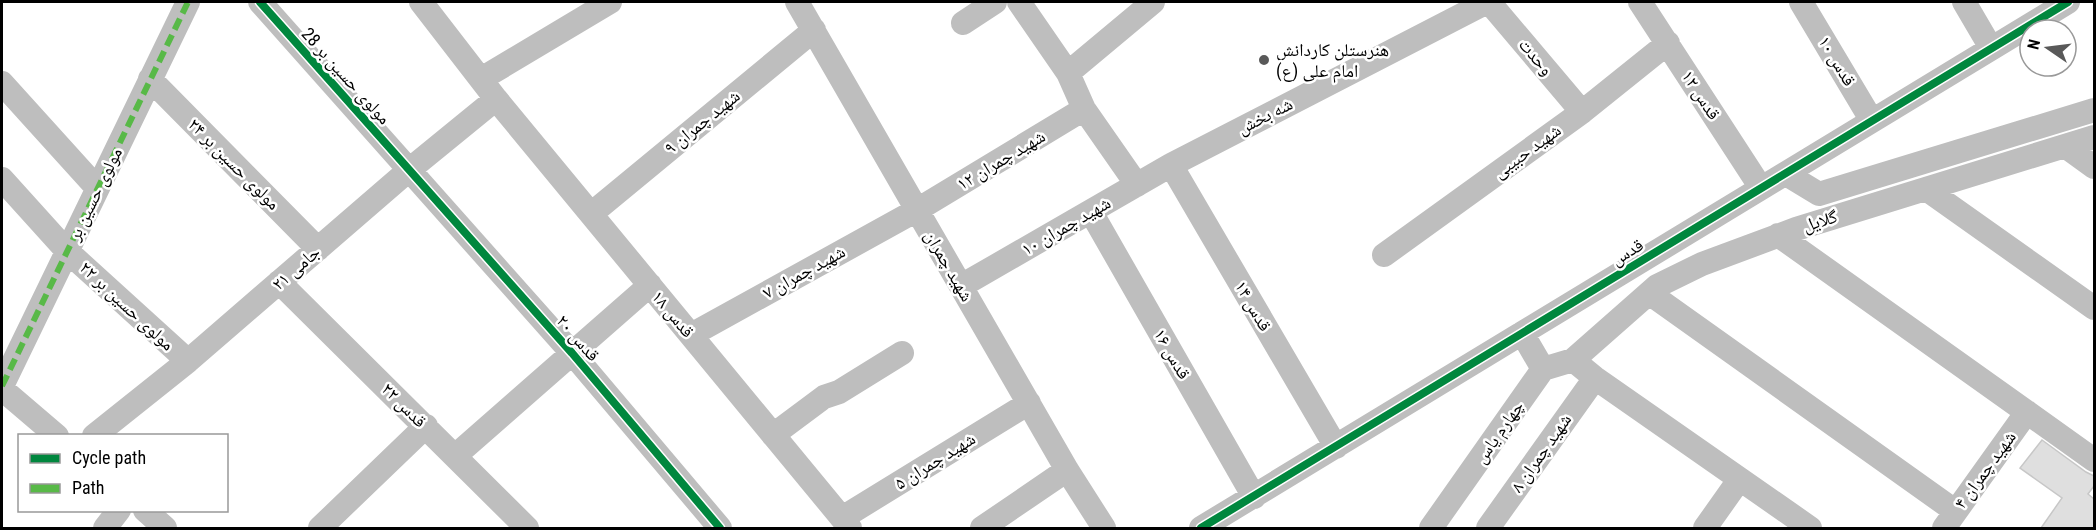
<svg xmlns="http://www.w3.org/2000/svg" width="2096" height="530" font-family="'Roboto Condensed','Noto Naskh Arabic',sans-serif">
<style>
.building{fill:#dfdfdf;stroke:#c7c7c7;stroke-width:1.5}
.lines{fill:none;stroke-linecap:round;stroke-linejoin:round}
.minor{stroke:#bebebe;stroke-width:24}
.quiet{stroke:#58b947;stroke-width:6;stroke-dasharray:12 6;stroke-linecap:butt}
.cycleway-casing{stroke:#fff;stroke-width:11}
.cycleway{stroke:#00873e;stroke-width:8}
.poi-dot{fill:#595959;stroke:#fff;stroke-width:2}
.labels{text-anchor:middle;stroke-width:5;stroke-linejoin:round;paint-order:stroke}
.poi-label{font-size:18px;fill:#000;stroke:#fff;text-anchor:start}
.street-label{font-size:18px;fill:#000;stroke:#fff}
</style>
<rect width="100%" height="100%" fill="#fff"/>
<path class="building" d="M2042,440L2086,472L2094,476V486L2088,494L2094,499V528H2041L2062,498L2020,468Z"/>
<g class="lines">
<path class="minor" d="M260,2L572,353L720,528
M421,2L496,99L850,528
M797,2L1067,470L1104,528
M1019,2L1068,73L1084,109L1137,185
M1489,2L1582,112
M1640,2L1761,188
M1801,2L1872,121
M1964,2L1991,48
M963,23L995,2
M1068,73L1153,2
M150,79L318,249
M481,79L610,2
M2,83L97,188
M2065,146L2094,167
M1171,165L1336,447
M1786,174L1819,194L2094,110
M2,179L67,251L188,361
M1926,189L2094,308
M1091,212L1254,497
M591,214L814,30
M1778,235L2094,460
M1384,255L1582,112L1668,43
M279,282L527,528
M961,286L1171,165L1487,2
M1649,293L1955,511
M691,335L917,210L1084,109
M1573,360L1657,286L1702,264L1796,229L2094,137
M1543,369L1573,360L1595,378L1810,528
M2,386L188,2
M2,389L57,436
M773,435L824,397L839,392L902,353
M94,436L188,361L409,170L496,99
M455,456L650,285
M145,510L165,528
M842,518L1029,403
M105,528L119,510
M320,528L426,426
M982,528L1067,470
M1201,528L2068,2
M1431,528L1543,369L1522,333
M1488,528L1595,378
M1705,528L1739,480
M1944,528L2027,412"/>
<path class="quiet" d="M2,386L188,2"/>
<g class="cycleway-casing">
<path id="cycleway" d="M260,2L572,353L720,528
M1201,528L2068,2"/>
</g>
<use href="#cycleway" class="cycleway"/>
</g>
<circle class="poi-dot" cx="1264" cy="60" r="6"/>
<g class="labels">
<g class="poi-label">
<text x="1276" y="56">هنرستلن کاردانش<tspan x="1276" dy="21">امام علی (ع)</tspan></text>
</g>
<g class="street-label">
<text transform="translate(1536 57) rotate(50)" y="6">وحدت</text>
<text transform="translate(1837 61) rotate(59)" y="6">قدس ۱۰</text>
<text transform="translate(346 76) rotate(48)" y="6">مولوی حسین بر 28</text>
<text transform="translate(1701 95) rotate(57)" y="6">قدس ۱۲</text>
<text transform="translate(1265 116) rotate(-27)" y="6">شه بخش</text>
<text transform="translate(702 122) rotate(-39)" y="6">شهید چمران ۹</text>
<text transform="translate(1527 151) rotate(-36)" y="6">شهید حبیبی</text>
<text transform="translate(1001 160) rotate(-31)" y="6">شهید چمران ۱۲</text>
<text transform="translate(234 164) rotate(45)" y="6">مولوی حسین بر ۲۴</text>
<text transform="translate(95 194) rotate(-64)" y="6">مولوی حسین بر</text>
<text transform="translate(1820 221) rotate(-17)" y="6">گلایل</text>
<text transform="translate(1066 226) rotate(-30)" y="6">شهید چمران ۱۰</text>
<text transform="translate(1627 252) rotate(-31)" y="6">قدس</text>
<text transform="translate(949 266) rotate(60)" y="6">شهید چمران</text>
<text transform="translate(296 268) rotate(-41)" y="6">جامی ۲۱</text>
<text transform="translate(804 272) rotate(-29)" y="6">شهید چمران ۷</text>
<text transform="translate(127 306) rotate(43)" y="6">مولوی حسین بر ۲۲</text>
<text transform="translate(1253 306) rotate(60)" y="6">قدس ۱۴</text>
<text transform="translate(673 314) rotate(50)" y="6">قدس ۱۸</text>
<text transform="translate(578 338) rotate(49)" y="6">قدس ۲۰</text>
<text transform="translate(1172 354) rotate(60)" y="6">قدس ۱۶</text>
<text transform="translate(404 405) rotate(45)" y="6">قدس ۲۲</text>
<text transform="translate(1499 432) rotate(-55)" y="6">چهارم یاس</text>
<text transform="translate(1541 453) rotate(-55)" y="6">شهید چمران ۸</text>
<text transform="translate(935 461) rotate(-32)" y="6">شهید چمران ۵</text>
<text transform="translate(1985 470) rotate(-54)" y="6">شهید چمران ۴</text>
</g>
</g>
<rect width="2096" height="530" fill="none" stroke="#000000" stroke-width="6"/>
<rect x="18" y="434" width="210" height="78" fill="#ffffff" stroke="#999999" stroke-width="1.5"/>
<rect x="30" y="454" width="30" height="9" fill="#00873e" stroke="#999999" stroke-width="1.5"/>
<text x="72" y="464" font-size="18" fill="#000000">Cycle path</text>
<rect x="30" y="484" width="30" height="9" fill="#58b947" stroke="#999999" stroke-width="1.5"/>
<text x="72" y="494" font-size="18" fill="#000000">Path</text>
<g transform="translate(2048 48) rotate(284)"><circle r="28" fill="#ffffff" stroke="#999999" stroke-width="1.5"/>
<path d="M0-4.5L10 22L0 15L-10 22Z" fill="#595959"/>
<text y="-9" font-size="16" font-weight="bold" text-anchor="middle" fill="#000000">N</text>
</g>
</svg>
